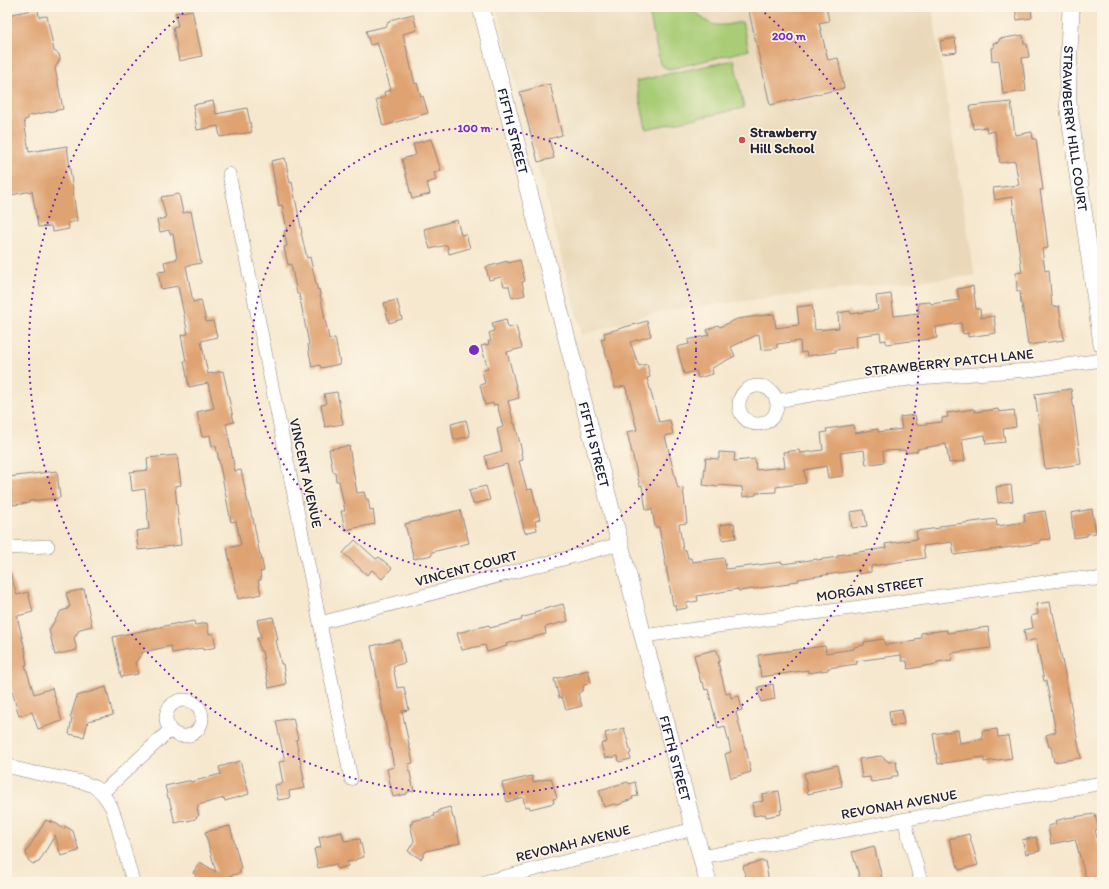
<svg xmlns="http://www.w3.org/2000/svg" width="1109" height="889" font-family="Itim,sans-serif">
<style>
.built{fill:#e9d9ba}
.green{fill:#a9cc76;stroke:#667758}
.building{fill:#dfa271}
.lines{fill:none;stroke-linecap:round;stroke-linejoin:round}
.minor-casing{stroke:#8c8585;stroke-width:14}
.tertiary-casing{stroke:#8c8585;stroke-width:18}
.minor{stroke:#fff;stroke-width:13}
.tertiary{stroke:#fff;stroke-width:17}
.ring{fill:none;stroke:#7b2cbf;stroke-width:2;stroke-dasharray:2 4}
.poi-dot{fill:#d1495b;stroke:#fcf5e5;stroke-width:1.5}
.labels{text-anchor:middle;stroke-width:3.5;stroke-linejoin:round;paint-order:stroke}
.street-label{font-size:14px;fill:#22223b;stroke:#fcf5e5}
.poi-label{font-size:14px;font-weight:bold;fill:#22223b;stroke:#fcf5e5;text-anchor:start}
.centre{fill:#7b2cbf;stroke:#fcf5e5;stroke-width:2}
.ring-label{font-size:12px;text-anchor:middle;font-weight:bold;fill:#7b2cbf;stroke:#fcf5e5;stroke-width:3.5;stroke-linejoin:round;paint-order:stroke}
</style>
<rect width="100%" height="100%" fill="#fcf5e5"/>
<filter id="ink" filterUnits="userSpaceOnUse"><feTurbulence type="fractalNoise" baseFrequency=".025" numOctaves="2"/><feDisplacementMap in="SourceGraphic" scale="8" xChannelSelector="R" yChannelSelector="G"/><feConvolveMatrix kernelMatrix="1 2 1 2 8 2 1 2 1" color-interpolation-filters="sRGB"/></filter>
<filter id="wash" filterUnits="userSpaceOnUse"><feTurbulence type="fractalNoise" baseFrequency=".012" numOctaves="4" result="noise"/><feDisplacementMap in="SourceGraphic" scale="16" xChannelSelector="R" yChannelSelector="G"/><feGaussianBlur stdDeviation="0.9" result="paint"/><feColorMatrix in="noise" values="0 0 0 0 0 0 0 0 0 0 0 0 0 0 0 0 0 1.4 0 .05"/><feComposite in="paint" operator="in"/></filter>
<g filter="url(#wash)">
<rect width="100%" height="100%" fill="#f6e8cf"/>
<path class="built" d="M496,7H932L975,276L905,282L661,311L582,335Z"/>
<path class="green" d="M648,7H691C696,11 700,17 705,20C716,29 729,24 742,22L749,50L670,69L666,68L660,64Z
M734,60L744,108L646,129L636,81Z"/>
<g id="blocks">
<path class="building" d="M748,7H826L829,21L819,23L828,60L838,58L844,88L770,105Z
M1015,7H1031L1032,18L1017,20Z
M38,9L39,17L47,16L54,51L59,54L60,59L55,68L63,109L28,116V119L24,120L29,152L67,146L77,221L68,223L69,229L53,232L51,226L38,227L32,191L11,195L7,176V15Z
M192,10L202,56L179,61L173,27L178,26L175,13Z
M413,14L417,30L403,34L415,84L417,83L421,97L423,96L428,113L383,126L376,100L385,97L384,92L391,90L378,45H377V43L370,45L366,31L387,26V23L390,22V20Z
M1023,35L1024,44H1027L1029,57L1022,58L1026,91L1003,94L999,60L992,61L991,48L994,47L993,43L999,42V39Z
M955,38L957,52L942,54L940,41Z
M550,84L562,135L549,139L554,158L538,162L520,92Z
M213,101L216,114L247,108L252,132L220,137L218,126L197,130L193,105Z
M1011,102L1015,135L1032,132L1033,139H1036L1043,190H1040L1045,222V223L1048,248L1042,249L1045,271L1049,270L1052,307L1059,306L1064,340L1028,345L1022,304H1021L1020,291H1017L1016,273L1022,272L1012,197L995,200L993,188L1019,185L1015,161L1000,163L995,131L987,132L986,127L973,129L970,106Z
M431,139L441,171L434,173L436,180L427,183L430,194L412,199L402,159L416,155L413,144Z
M285,158L290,183L292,182L302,233H301L307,258L310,257L316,284L318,290L319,289L329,339L335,338L340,364L321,368L320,365L312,367L309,352L308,344H309L299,294H297L291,264L288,265L284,247L287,246L284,231L287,230L282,205L279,206L271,161Z
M179,194L183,213L191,211L201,263L186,266L193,302L201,300L206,322L213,321L217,337L201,341L208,374L223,371L234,422L226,424L235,471L241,470L249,508H250L252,518H253L260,556H261L264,571L260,572L261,580H258L261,594L238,599L227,548L241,545L236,521L231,522L216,446L212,447L210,435L202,437L197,412L214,408L208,383L189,387L184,361H186L181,335L188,334L178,286L161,289L158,272L166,271L164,262L177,259L173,234H170L169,230L160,232L157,220L166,218L161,197Z
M457,220L461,235L466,234L470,248L449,254L447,245L430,249L424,229Z
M520,260L525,281L522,282L525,295L512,298L509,286H504L501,277L489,280L486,267L508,261V263Z
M973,286L976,309H980L981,318L994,316L996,333L968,337V333L963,334L961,323L936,327L937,338L886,344V340L881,341L880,333L856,336L857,347L835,350L836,352L807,356L806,352L801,353L800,341L777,344V348L761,350L759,334L731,347L735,356L712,368L713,374L698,378L696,371L684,374L677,347L689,344L688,340L709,335L707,330L718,325L720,327L737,319L774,314L776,328L799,325L797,307L812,305L815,330L839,328L838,313L850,311L851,314L878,310L876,296L891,294L894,316L919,313L918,303L930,302L931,304L959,300L957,289Z
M397,300L402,319L389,323L384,303Z
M506,319L508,328L516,326L522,348L507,352L519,398L508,401L514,424H515L522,452L521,453L523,460L519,461L527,490L532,489L540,519L535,521L537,530L525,533L507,464L488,469L485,456L502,451L497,429L503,427L497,404L493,405V403L485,405L480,385L485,383L482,370L488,369L481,346L489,344L488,341H491L489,333L494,331L492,323Z
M647,321L651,336L630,342L639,366L647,364L650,377L647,378L659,422L670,420L673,434L665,436L678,489L683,488L687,523L679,524L683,550H686L688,558H691L692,562L724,558L726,569L782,562L783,564L817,559V560L838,557V555L886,548L885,544L917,539L916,531L940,528V526L996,519L997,526L1025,522L1024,514L1045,511L1050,539L1040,540V543L954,555L952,542L923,546L925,558L871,566V572L859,574V570L798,579L799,581L789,582V584L739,591L738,589L697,596L698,601L686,603L687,608L676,610L675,605H673L659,527H655L652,509L646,510L642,485L640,486L627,432L637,430L630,401L625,386L615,388L611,374H612L601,339L605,338L604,333Z
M1071,389L1081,464L1045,469L1035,394Z
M337,392L343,424L325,427L321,405L326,404L324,394Z
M974,409L975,412L998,409L999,412L1014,410L1016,427L1003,429L1005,442L986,444L985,435L962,439L965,461L949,463L946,444L917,449L918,451L906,453L905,450L883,451L884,462L866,465L864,450L840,453L843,476L828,478L826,466L804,470L806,483L776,487V492L756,493V495L743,497L742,487L719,485L718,487L703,485L706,458L719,459V452L735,453L734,461L755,459L756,470L785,467L783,452L799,450L800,453L823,450L821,433L827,432L826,429L853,425L855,433L878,429V432L902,429L900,417L915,415L917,425L942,422V418L948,417L947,413Z
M466,420L470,436L454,440L451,424Z
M349,446L357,493L364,492L366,499H368L370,510L373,509L375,524L345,530L341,511H345L339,481H336L335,472H333L329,449Z
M177,455L181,485L175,486L181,545L138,550L136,531L149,529L145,489L132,491L130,472L148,470L147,458Z
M57,471L60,498L29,501V503L13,505L8,477Z
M1011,485L1013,501L998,503L996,487Z
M486,486L490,500L473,504L469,490Z
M1092,509L1096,533L1087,534V536L1074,538L1071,513Z
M460,510L469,543L432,552V555L414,559L405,524Z
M864,510L867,526L852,528L850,512Z
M734,523L736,538L722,540L720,525Z
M355,540L376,559L379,557L392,568L382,579L372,570L367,575L343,553Z
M7,573H10L17,595L28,592L33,612L17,616L26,654H25L27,665H25L34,694L52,688L62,721L38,729L32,712L19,716L10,683L7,684Z
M84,589L92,626L80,629L74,638L77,650L55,655L49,630L61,611L68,609V607H70L66,593Z
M1050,602L1052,613H1053L1081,758L1054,762L1051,747H1049L1046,735L1056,732L1046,681H1044L1036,639L1026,642L1024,630L1033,628L1031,616L1038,614L1036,604Z
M563,604L568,621L545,627L546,634L506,644L507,646L487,652L485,645L462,650L457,633L489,625L490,628L522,620L521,618L535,614L534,612Z
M273,617L278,640H276L281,664H283L286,684L269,688L262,651H260L257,638H261L257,620Z
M194,621L195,625L207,623L209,634L213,633L216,647L203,650L202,648L172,653L171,646L143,652L135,663L138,674L121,677L113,637L179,623V624Z
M988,627L991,648L951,653L952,660L937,662V664L908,669L907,661H902L901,655L856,661L857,664L828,668V670L808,673V670L761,677L758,655L825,646L826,653L854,649V647L864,645V642L884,639L885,645L916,641L915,639L921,638V633L947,630V633Z
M400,640L405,663L393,666L397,688L404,687L409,710L402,711L413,763L408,764L414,791L407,792V794L393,797L387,769L394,767L378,687H379L371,646Z
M714,650H717L720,661L718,662L726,694L730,693L731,698L739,696L742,710L736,712L745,748H746L751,772L731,778L725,754L731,752L725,726L718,728L708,689L705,690L703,682L701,683L694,655Z
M588,670L591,683L584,685L583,690L578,694L582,706L566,710L562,697L559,698L554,679Z
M773,684L775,699L761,702L758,687Z
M106,687L113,715L88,721L84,737L69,734L72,718H70L77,696Z
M902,709L904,724L891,726L889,711Z
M293,718L298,739L296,740L304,779H303L305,788L289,791L290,798L278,800L275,785L283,783L279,762L285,761L276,721Z
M624,728L631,753L629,754L631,759L619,762L618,756L611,758V757L605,758L601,744L607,742L605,733Z
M997,729L998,737L1008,736L1012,758L984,762V757L938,764L933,734L958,730L960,743L983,739L982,731Z
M881,756L889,762L896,761L898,776H892V779L871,782L870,777L862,778L859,759Z
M240,761L249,794L225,801L224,798L198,805V808H197L199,815L195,819L184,822V821L175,823L169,798H168L165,786L188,781H191V782L221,774L219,767Z
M837,765L842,786L808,794L804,773Z
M532,776L533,782L551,778L557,798L553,799L554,803L530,809L529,806L525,807L523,797L507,802L502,783Z
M628,782L629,784L635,782L638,796L632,797L633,799L623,802L621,804L617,805L614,804L604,807L599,790Z
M779,791L782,810H780L781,814L766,817L765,814L754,816L752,803L763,801L762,794Z
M450,807L453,818H454L460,843L426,851L421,859L408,851L414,841L410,824H412V821L435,816L434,814L439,812V810Z
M1095,814L1098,829L1095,830L1102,857V882H1087L1075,839L1051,844L1048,826L1056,824L1055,821L1066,818Z
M46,820L52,823L51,820L64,829L65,826L73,831L79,851L61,856L55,835L39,862L33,864L28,860L26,852Z
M230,826L241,868L240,869V873L229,876L227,880L231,882H202L195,878L196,875L193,873L200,862L216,872L205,832Z
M342,832L344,841L360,839L364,857L356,859V860L347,862L348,866L337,869L336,864L318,868L314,849L321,847L319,837Z
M969,834L978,865L959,870L949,839Z
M1036,837L1040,851L1026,854L1022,840Z
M874,846L883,882H861L852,852Z
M762,861H765L769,882H747L743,866Z"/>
</g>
</g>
<g filter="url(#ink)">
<use href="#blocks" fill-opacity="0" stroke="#8c8585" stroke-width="1"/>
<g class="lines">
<g class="minor-casing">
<path id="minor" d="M229,174L320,623L351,779
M739 405a19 19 0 1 1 38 0a19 19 0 1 1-38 0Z
M776,401L886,382L918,378L1030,370L1102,360
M7,548L48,546
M320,623L620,544
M643,636L1075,578L1102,580
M166 718a18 18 0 1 1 36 0a18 18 0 1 1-36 0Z
M7,764L14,768L35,773L82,782L93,786L102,793L111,806L115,817L133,882
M102,793L170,730
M904,819L921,882
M701,857L1102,783
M484,882L694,829"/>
</g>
<g class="tertiary-casing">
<g id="tertiary">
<path id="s1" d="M481,7L620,544L643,636L708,882"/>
<path id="s2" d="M1071,7C1070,39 1067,71 1068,103L1102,344"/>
</g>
</g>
<use href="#minor" class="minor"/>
<use href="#tertiary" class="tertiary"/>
</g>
</g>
<g class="ring">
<circle cx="474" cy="350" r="222"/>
<path d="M760 9A445 445 0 1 1 188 9"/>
</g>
<circle class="poi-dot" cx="742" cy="140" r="4"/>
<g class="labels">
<g class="street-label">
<text dy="5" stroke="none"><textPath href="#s2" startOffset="122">STRAWBERRY HILL COURT</textPath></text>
<text dy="5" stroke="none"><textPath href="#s1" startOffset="128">FIFTH STREET</textPath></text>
<text transform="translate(949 362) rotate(-6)" y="5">STRAWBERRY PATCH LANE</text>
<text dy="5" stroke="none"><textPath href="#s1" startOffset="452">FIFTH STREET</textPath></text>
<text transform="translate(306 473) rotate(78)" y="5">VINCENT AVENUE</text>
<text transform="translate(466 568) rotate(-15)" y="5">VINCENT COURT</text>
<text transform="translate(870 589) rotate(-8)" y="5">MORGAN STREET</text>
<text dy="5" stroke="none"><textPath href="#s1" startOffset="776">FIFTH STREET</textPath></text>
<text transform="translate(899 804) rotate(-10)" y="5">REVONAH AVENUE</text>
<text transform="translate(573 843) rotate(-14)" y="5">REVONAH AVENUE</text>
</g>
<g class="poi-label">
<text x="750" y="137">Strawberry<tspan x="750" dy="16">Hill School</tspan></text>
</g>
</g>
<circle cx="474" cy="350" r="6" class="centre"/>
<g class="ring-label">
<text x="789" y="40">200 m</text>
<text x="474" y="132">100 m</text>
</g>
<rect width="1109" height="889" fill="none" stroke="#fcf5e5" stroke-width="24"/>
</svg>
